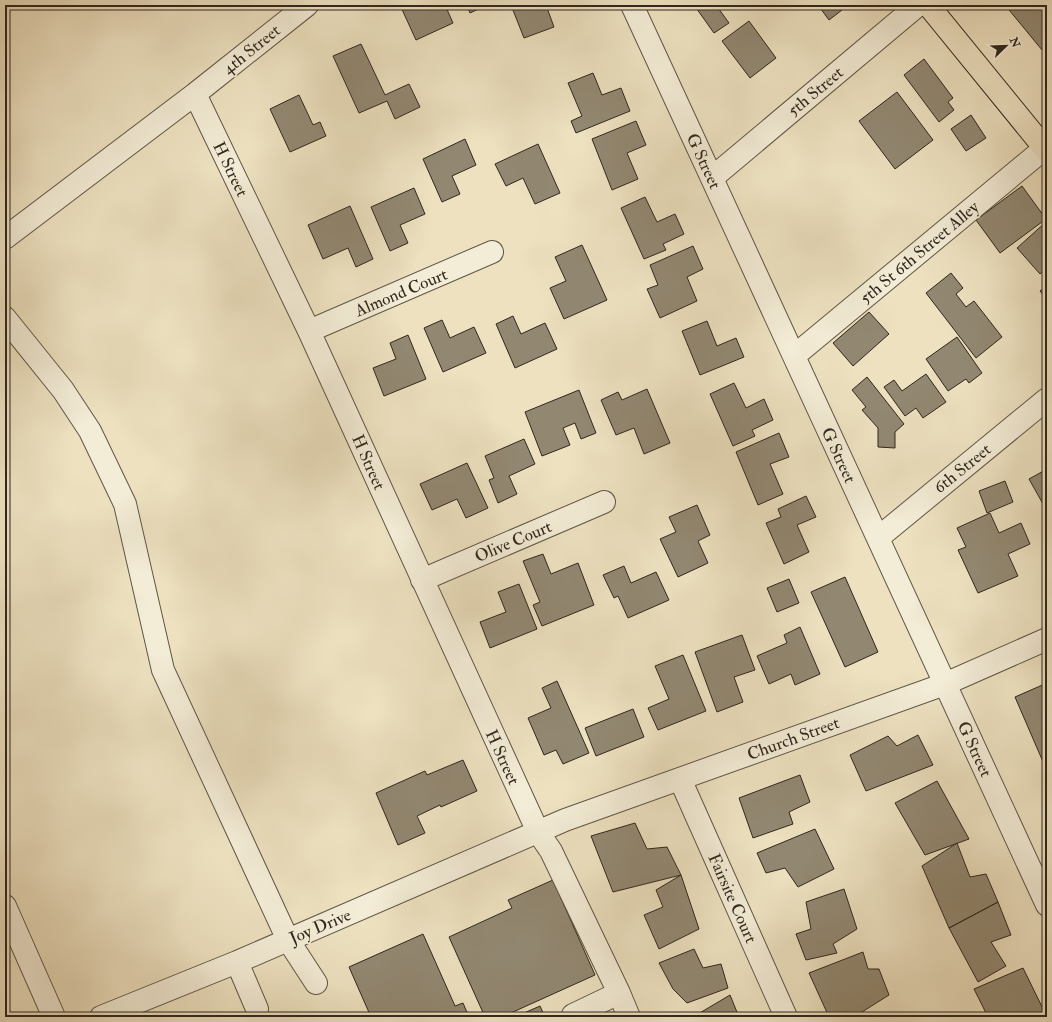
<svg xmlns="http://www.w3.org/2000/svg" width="1052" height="1022" font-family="'IM FELL Double Pica',serif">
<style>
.building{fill:#928872;stroke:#30271e}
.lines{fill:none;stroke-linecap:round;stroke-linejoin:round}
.minor-casing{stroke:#5f5646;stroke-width:24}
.major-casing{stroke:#30271e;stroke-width:24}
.minor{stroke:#f3ecd6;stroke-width:22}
.major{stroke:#ede1c0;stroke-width:22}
.labels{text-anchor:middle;stroke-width:3.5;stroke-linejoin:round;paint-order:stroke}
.street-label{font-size:17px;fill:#30271e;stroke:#f3ecd6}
</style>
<rect width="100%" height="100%" fill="#ede1c0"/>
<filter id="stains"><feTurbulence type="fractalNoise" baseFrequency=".005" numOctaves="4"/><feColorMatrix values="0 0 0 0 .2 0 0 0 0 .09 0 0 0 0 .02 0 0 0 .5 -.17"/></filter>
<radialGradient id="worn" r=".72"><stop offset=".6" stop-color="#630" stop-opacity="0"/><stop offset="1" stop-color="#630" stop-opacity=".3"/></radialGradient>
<path class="building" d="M400,5H445L453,23L416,40Z
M467,5H485V6L470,13Z
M511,5H546L554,27L524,38Z
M694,5H716L729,23L714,33Z
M818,5H838L842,10L829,20Z
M1005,5H1047V56Z
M749,21L776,58L750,78L722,41Z
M361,44L385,95L409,84L420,107L395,119L387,101L359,113L333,56Z
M924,59L953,98L948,102L954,110L939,122L904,75Z
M593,73L602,95L621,88L630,111L576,133L571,121L582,116L568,83Z
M897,92L933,140L895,169L859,121Z
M299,95L313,125L320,122L326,136L290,152L270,109Z
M971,115L986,138L966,151L951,129Z
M636,121L646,145L627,153L638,179L612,190L592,139Z
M465,139L476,165L452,176L460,194L442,202L423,159Z
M538,144L560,193L535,204L523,178L506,186L495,164Z
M1022,186L1046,219L1000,253L976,220Z
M414,188L425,214L400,225L408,243L390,251L371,207Z
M645,197L657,222L675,214L684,234L663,244L666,250L644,259L621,208Z
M350,206L373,259L356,267L348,248L323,259L308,225Z
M1047,221V268L1040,274L1017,248Z
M582,245L607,300L564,319L550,288L566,281L555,257Z
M693,246L703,269L687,277L697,301L660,318L647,289L658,285L650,265Z
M951,273L963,288L956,294L966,307L974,301L1002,337L976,358L926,293Z
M1047,286V300L1040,291Z
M869,312L889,334L853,366L833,343Z
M513,316L521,334L545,323L557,349L515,368L496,324Z
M442,320L450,338L474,327L486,353L443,372L424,328Z
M707,321L717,346L736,338L744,357L700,375L682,331Z
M408,335L426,379L384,396L373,368L396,359L390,343Z
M957,337L982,373L969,383L966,379L948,391L926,359Z
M926,374L946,402L923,418L916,408L905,416L884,387L894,380L902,391Z
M867,377L904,424L895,432V448L878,447V428L862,410L866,407L852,390Z
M734,383L746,408L764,399L773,420L752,430L755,436L733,446L710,394Z
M647,389L670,443L644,454L634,428L616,435L601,400L618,392L622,400Z
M579,390L596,433L581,439L575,423L563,428L570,445L542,456L525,412Z
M779,433L789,457L770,464L783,494L758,505L736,452Z
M524,439L535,464L509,476L517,494L498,503L489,480L494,478L485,456Z
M467,463L488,508L466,518L457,499L432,510L420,484Z
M1047,469V502L1043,504L1029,479Z
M1005,481L1013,502L987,513L979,491Z
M806,496L816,517L797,525L809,552L784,564L766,523L781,517L778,509Z
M697,505L710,535L698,541L708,563L678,577L660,539L676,532L669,517Z
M990,513L999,533L1021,523L1030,544L1008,554L1018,576L978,593L958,550L966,547L957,528Z
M543,554L551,574L578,563L594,605L542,626L533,605L540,602L523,561Z
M624,566L631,583L656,572L669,600L628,618L618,596L614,598L603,575Z
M845,577L878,652L845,667L811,592Z
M789,579L799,603L777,612L767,588Z
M519,584L537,629L490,648L480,622L506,612L498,592Z
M800,627L820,674L795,685L791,674L769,684L757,656L787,643L784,635Z
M742,635L755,670L734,677L743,702L717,712L695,652Z
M683,655L706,711L658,730L648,708L669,699L655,666Z
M557,681L589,753L563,764L556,750L544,755L528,718L551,708L542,688Z
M1047,683V771L1015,697Z
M633,709L644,737L596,756L585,728Z
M918,735L933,765L866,791L850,755L888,736L897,746Z
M463,760L477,791L441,807L440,805L417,816L425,833L398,845L376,793L425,771L427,775Z
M800,775L810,802L789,812L793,824L753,838L739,798Z
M937,781L969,839L925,855L895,803Z
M635,823L647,849L667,847L681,875L613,892L591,836Z
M815,829L834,869L798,887L785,868L766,873L757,853Z
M957,843L970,877L986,874L998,902L949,928L922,866Z
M681,875L699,929L659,949L644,915L663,907L656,890Z
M553,880L595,975L502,1017H485L449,937L512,908L508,900Z
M844,889L857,929L833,944L837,953L806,960L796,934L811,929L806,902Z
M998,902L1011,935L991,942L1006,966L978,982L949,928Z
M423,934L455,1006L463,1003L469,1017H371L349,967Z
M694,949L703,968L721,964L728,988L687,1003L673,989L659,963Z
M863,952L868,969H879L889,995L854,1017H851L848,1012L839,1017H829L809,973Z
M1023,968L1047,1017H988L974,989Z
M730,995L739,1017H693Z
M540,1006L545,1017H515Z"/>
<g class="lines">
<g class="minor-casing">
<path id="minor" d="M632,5L1047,905
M195,94L309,331L538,832L551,851L619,993L629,1017
M712,178L918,5
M5,238L195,94L307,5
M5,318L63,390L90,431L125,504L163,670L288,940L316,983
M309,331L492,252
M794,356L1045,148
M878,538L1047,399
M422,580L604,502
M680,779L786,1017
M5,906L54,1017
M237,962L257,1009
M101,1017L237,962L565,820L945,684L1047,639
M574,1017L573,1015L619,993"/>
</g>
<g class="major-casing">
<path id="major" d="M928,5L1047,151"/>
</g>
<use href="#minor" class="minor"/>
<use href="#major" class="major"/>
</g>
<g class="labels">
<g class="street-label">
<text transform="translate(251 49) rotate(-39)" y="6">4th Street</text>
<text transform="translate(815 91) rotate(-40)" y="6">5th Street</text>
<text transform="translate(704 161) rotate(65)" y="6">G Street</text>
<text transform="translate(231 169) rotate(64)" y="6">H Street</text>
<text transform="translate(919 252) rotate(-40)" y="6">5th St 6th Street Alley</text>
<text transform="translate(401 292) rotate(-23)" y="6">Almond Court</text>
<text transform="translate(839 455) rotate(65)" y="6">G Street</text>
<text transform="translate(369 462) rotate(66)" y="6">H Street</text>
<text transform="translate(962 468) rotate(-39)" y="6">6th Street</text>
<text transform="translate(513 541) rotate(-23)" y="6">Olive Court</text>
<text transform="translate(793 738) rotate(-20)" y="6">Church Street</text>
<text transform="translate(975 749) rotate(65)" y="6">G Street</text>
<text transform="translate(503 757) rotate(65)" y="6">H Street</text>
<text transform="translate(733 898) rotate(66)" y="6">Fairsite Court</text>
<text transform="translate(320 926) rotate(-23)" y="6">Joy Drive</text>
</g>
</g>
<rect width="1052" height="1022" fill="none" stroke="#ede1c0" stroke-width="20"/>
<rect x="6" y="6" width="1040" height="1010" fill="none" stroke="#30271e" stroke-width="2"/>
<rect x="10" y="10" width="1032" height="1002" fill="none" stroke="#30271e"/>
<g transform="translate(1006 46) rotate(67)" stroke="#f3ecd6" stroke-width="3" paint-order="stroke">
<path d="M0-3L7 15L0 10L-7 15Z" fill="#30271e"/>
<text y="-6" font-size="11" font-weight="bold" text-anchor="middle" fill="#30271e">N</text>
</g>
<rect width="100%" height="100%" filter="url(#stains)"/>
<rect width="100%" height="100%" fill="url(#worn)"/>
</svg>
